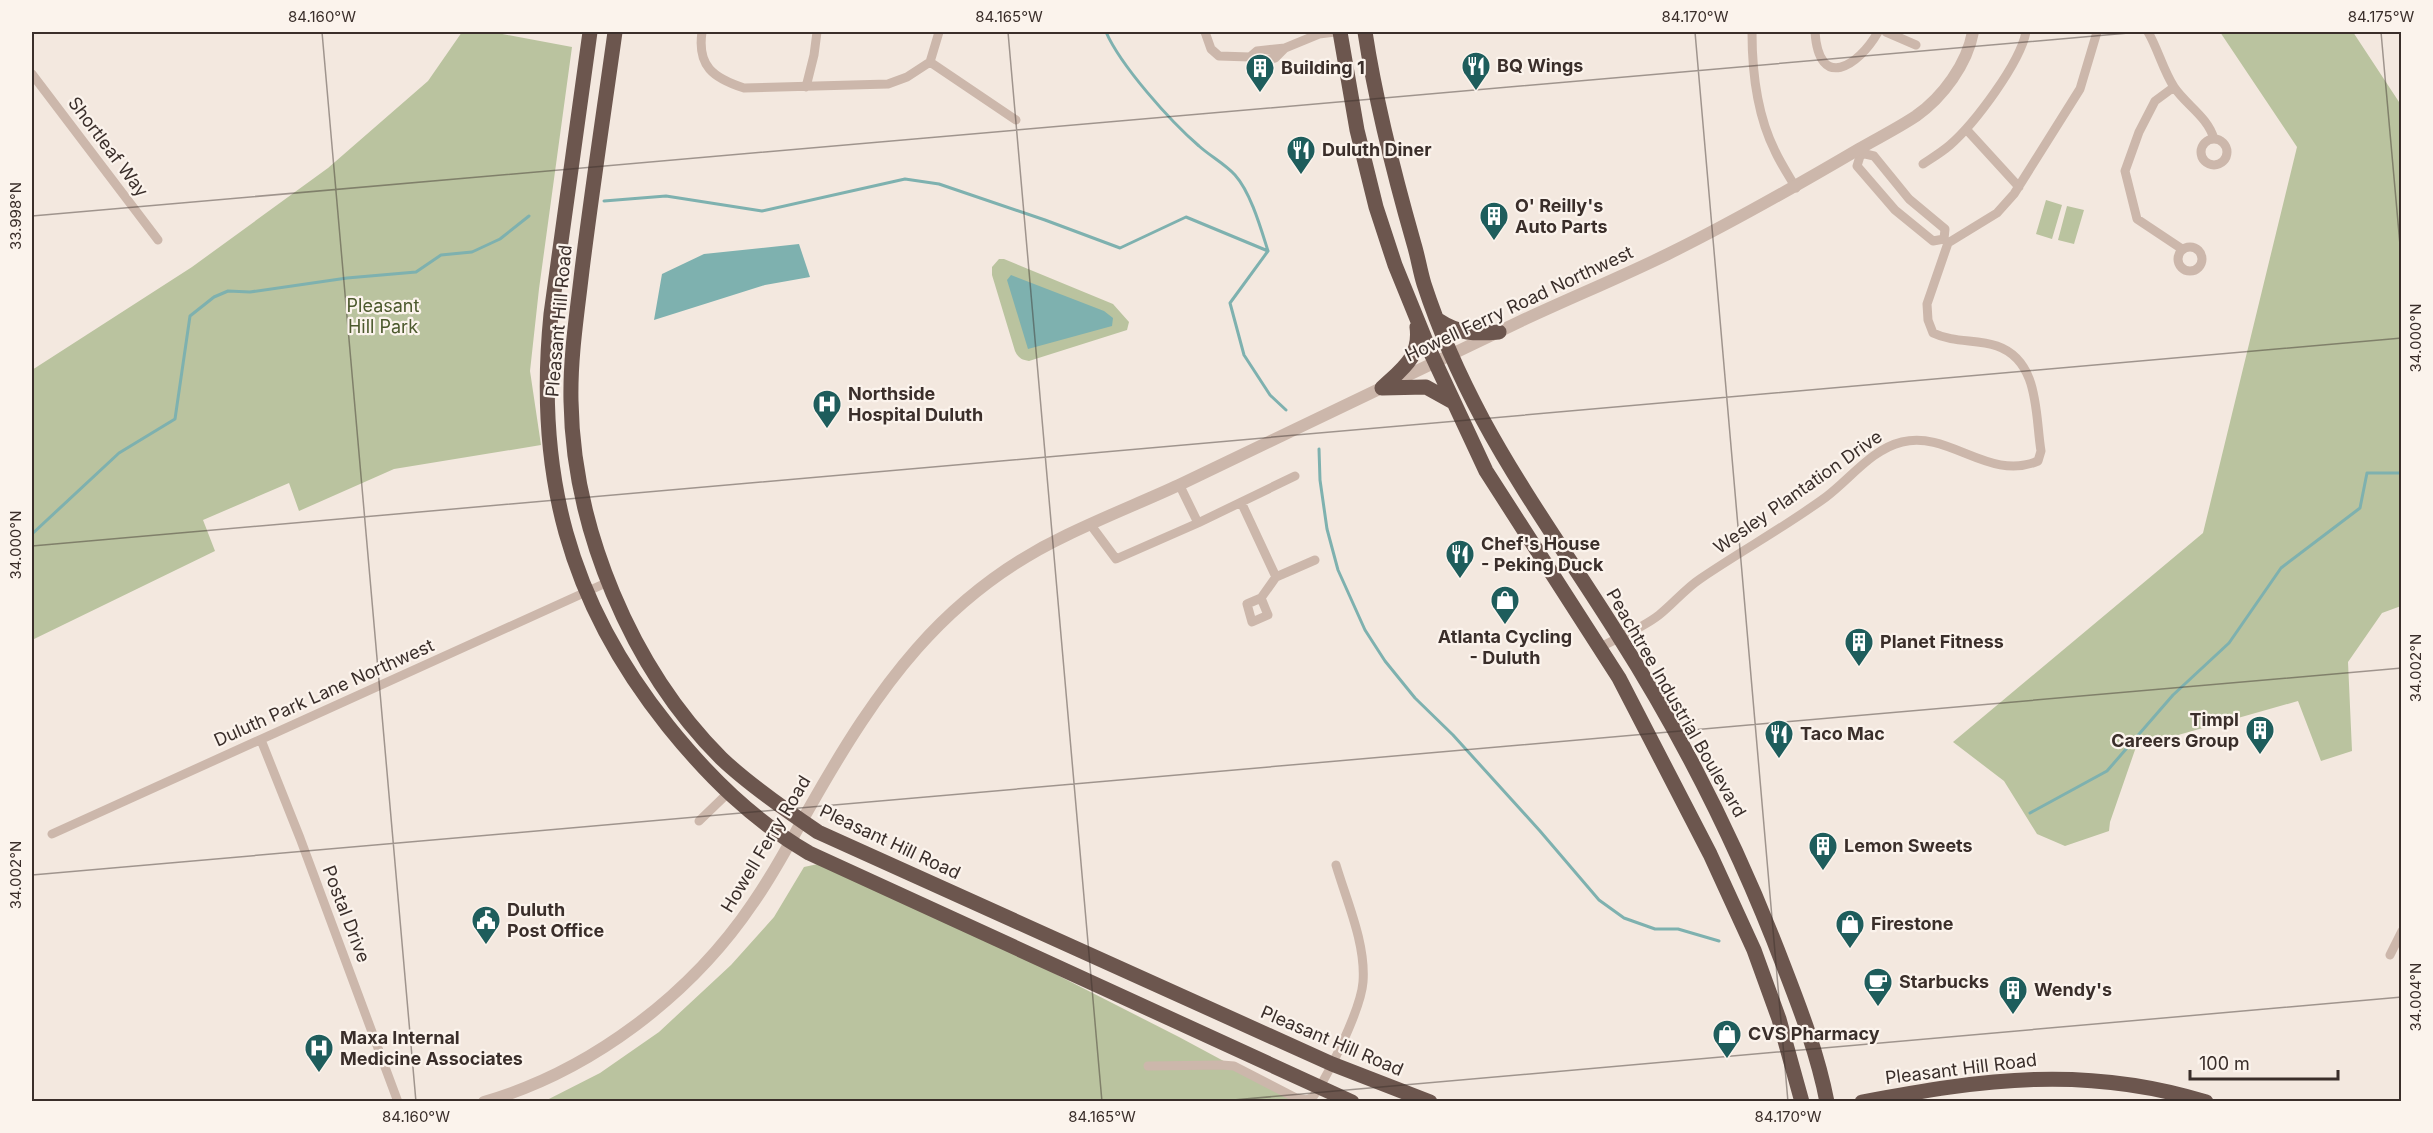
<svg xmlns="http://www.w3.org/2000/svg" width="2433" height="1133" font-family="Inter,sans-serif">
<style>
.green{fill:#bac39f}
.water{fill:#7eb1af}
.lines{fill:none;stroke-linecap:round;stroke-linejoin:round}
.stream{stroke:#7eb1af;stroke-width:3}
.minor{stroke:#ccb7ab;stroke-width:9}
.tertiary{stroke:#ccb7ab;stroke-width:12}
.trunk{stroke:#6c564e;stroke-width:15}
.ticks{fill:none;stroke:#3a2e2a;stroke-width:1.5;stroke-opacity:0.45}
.labels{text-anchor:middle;stroke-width:4.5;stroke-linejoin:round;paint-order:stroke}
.poi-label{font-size:18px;font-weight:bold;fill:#3a2e2a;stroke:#fbf3ec;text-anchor:start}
.street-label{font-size:18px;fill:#3a2e2a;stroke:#fbf3ec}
.park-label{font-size:18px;fill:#4c592d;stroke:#fbf3ec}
.neatline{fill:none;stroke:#3a2e2a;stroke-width:2}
.ticks-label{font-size:15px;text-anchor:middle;fill:#3a2e2a}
</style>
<rect width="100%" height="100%" fill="#f3e8df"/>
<path class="green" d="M462,32H492L572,47L539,289L530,371L541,445L394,469L299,511L289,483L203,520L215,551L32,640V370L192,267L328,168L428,81Z
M2220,32H2353L2401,105V606L2382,613L2348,662L2352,751L2321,761L2298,701L2136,747L2110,822L2109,831L2065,846L2037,834L2004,781L1953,742L2203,533L2297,147Z
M2046,200L2062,205L2052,239L2036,234Z
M2067,206L2084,210L2074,244L2058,240Z
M999,259H1004L1113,304L1129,322L1127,330L1029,361C1022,360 1018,358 1015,351L992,275V267Z
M818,864L1006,949L1179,1037L1298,1101L543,1102L600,1073L659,1032L731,965L774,917L804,867Z"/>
<path class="water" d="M799,244L810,277L765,285L654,320L662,274L704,254Z
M1011,275L1104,311L1113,318L1112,326L1028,349L1007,280Z"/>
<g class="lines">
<path class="stream" d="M1106,32C1121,66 1170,121 1199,146C1210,156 1225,164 1235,175C1251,193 1261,229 1268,251
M604,201L666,196L762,211L905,179L939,184L1045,220L1120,248L1186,217L1268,251
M1268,251L1230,303L1244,355L1270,395L1286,410
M1319,449L1320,480L1327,529L1338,570L1365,630L1385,661L1415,698L1453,735L1540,831L1599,900L1624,918L1655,929H1678L1719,941
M32,534L119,453L175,419L190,316L214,297L228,291L250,292L347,278L416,272L441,255L472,252L500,239L529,216
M2030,813L2107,771L2173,695L2229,643L2281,568L2360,508L2367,473H2402"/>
<path class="minor" d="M702,32C697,66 713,78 744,88L888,84L907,77L930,62L939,32
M1205,32L1211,49L1219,56L1250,57L1260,61L1275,58L1285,48
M1752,32C1752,71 1757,115 1775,151C1781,164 1789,176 1796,188
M1815,32C1819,91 1858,67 1878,32
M1886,32L1916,45
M2148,32C2158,49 2163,70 2174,87C2186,105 2208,117 2214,139
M1250,57L1257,51L1285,48L1319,34L1335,32
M930,62L1016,120
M32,74L158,240
M806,87L814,55L817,32
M2174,87L2155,101L2139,132L2125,171L2137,219L2182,249
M1966,129L2019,187
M2201 152a13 13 0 1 1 26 0a13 13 0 1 1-26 0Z
M1861,153L1857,166L1895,210L1933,241L1944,239
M1923,164C1932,158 1942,152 1950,145C1975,123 2020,63 2026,32
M1948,243L1997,213L2014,194L2080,89L2097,32
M2178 259a12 12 0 1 1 24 0a12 12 0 1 1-24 0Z
M1179,484L1198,523L1295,476
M1241,502L1276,577L1315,560
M1090,524L1116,559L1198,523
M1261,598L1268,615L1252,622L1247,604L1261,598L1276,577
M1599,648C1619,637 1641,629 1659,615C1673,604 1685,589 1700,579C1741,551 1785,527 1826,497C1850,479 1872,449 1902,442C1949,430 1989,482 2038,461L2041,451C2035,415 2040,361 1997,346C1976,339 1954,343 1933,333L1928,320L1927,304L1948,243L1944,239L1945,229L1909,199L1874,156L1861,153L1858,149
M261,740L300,838L398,1102
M699,821L728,793
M52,834L608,582
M2390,955L2402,931
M1148,1066L1222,1065L1234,1066L1296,1098L1307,1100L1313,1097C1329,1074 1361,1009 1363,982C1366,944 1347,902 1336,865"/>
<path class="tertiary" d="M484,1102C591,1071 691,995 753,903C775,872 792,838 811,805C877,689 942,594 1067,535C1104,517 1142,502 1179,485C1293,431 1407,376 1521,321C1570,298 1619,278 1668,254C1733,222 1796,186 1859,149C1878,138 1898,128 1916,116C1943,97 1967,64 1973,32"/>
<path class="trunk" d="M590,32L551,314C535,473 568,601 668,726C709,777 753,820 809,853L1352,1102
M615,32C604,111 592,190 582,270C577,314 570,357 571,401C573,528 631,668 721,758C748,784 787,811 818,832L1332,1064L1430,1102
M1340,32L1357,130L1376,207L1395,265L1430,351L1486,471L1619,678L1710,854L1754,950L1779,1019L1802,1102
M1365,32C1376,104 1394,174 1414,244C1418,257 1420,271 1424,284C1439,330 1460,377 1483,420C1523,494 1573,563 1618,635C1684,739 1740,851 1784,967C1801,1011 1818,1055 1827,1102
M1438,320C1459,334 1475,334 1499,332
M1382,388C1402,369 1421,357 1417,327
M1382,388L1426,387L1453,402
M1862,1102C1983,1079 2086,1065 2206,1102"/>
</g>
<path class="ticks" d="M322,32L416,1102M1008,32L1102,1102M1695,32L1788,1102M2381,32L2402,267M32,216L2140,32M32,546L2402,338M32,875L2402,668M1211,1102L2402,997"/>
<defs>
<g id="restaurant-pin" transform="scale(1.5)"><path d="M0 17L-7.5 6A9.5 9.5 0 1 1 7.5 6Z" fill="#1e5d5c" stroke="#fbf3ec"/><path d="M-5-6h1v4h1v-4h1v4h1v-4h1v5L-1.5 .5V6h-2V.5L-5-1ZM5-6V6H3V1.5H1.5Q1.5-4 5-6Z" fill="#fff"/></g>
<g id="building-pin" transform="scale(1.5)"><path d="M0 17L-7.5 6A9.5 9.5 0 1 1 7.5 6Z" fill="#1e5d5c" stroke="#fbf3ec"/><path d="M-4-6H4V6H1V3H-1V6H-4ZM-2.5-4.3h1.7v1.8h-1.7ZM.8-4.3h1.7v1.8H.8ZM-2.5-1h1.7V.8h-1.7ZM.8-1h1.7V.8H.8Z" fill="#fff"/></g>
<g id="hospital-pin" transform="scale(1.5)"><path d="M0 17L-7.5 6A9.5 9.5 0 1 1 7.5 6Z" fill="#1e5d5c" stroke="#fbf3ec"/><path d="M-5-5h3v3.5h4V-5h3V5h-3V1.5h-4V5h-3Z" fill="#fff"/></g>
<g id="shop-pin" transform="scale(1.5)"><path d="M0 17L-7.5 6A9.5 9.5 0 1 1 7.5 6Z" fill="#1e5d5c" stroke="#fbf3ec"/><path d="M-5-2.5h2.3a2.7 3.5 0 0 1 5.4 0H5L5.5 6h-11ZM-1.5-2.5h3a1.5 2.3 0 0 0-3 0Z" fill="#fff"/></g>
<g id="civic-pin" transform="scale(1.5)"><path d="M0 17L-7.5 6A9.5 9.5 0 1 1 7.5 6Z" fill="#1e5d5c" stroke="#fbf3ec"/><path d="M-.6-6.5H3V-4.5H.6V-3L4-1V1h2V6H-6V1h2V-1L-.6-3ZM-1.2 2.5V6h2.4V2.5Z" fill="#fff"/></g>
<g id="cafe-pin" transform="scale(1.5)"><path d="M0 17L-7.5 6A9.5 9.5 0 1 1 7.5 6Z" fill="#1e5d5c" stroke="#fbf3ec"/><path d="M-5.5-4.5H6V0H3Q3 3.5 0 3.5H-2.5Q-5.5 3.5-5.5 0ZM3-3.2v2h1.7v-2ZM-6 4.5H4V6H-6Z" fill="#fff"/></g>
</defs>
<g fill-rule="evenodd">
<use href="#restaurant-pin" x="1476" y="66"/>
<use href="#building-pin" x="1260" y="68"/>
<use href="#restaurant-pin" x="1301" y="150"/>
<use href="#building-pin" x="1494" y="216"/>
<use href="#hospital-pin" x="827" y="404"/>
<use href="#restaurant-pin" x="1460" y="554"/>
<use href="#shop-pin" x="1505" y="600"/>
<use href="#building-pin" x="1859" y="642"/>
<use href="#building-pin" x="2260" y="730"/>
<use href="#restaurant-pin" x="1779" y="734"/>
<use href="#building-pin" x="1823" y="846"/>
<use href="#civic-pin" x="486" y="920"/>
<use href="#shop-pin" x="1850" y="924"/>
<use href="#cafe-pin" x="1878" y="982"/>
<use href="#building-pin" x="2013" y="990"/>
<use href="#shop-pin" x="1727" y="1034"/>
<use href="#hospital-pin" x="319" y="1048"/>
</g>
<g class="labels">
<g class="poi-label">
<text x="1497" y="72">BQ Wings</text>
<text x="1281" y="74">Building 1</text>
<text x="1322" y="156">Duluth Diner</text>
<text x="1515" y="212">O' Reilly's<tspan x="1515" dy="21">Auto Parts</tspan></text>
<text x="848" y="400">Northside<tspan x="848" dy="21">Hospital Duluth</tspan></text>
<text x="1481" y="550">Chef's House<tspan x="1481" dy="21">- Peking Duck</tspan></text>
<text x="1505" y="643" text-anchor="middle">Atlanta Cycling<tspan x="1505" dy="21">- Duluth</tspan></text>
<text x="1880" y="648">Planet Fitness</text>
<text x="2239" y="726" text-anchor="end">Timpl<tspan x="2239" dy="21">Careers Group</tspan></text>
<text x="1800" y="740">Taco Mac</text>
<text x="1844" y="852">Lemon Sweets</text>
<text x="507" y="916">Duluth<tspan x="507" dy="21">Post Office</tspan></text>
<text x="1871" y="930">Firestone</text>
<text x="1899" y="988">Starbucks</text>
<text x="2034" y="996">Wendy's</text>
<text x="1748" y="1040">CVS Pharmacy</text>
<text x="340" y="1044">Maxa Internal<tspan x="340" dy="21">Medicine Associates</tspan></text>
</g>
<g class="street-label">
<text transform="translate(108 147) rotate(53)" y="6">Shortleaf Way</text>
<text transform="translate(1519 304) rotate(-25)" y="6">Howell Ferry Road Northwest</text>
<text transform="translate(559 321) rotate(-85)" y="6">Pleasant Hill Road</text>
<text transform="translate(1798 492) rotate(-35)" y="6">Wesley Plantation Drive</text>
<text transform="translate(324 693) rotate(-24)" y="6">Duluth Park Lane Northwest</text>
<text transform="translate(1676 703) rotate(60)" y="6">Peachtree Industrial Boulevard</text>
<text transform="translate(890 842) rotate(25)" y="6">Pleasant Hill Road</text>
<text transform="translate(766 844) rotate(-59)" y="6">Howell Ferry Road</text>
<text transform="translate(346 914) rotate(69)" y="6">Postal Drive</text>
<text transform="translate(1332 1041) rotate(23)" y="6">Pleasant Hill Road</text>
<text transform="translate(1961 1069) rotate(-7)" y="6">Pleasant Hill Road</text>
</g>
<g class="park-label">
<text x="383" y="312">Pleasant<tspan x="383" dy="21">Hill Park</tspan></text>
</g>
</g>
<rect width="2433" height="1133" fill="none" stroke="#fbf3ec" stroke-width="66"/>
<path d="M2190 1070v9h148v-9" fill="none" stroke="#3a2e2a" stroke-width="3"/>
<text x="2199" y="1070" font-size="18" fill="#3a2e2a" stroke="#fbf3ec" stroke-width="4.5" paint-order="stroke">100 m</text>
<rect x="33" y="33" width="2367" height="1067" class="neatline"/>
<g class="ticks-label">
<text x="322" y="22">84.160°W</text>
<text x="1009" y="22">84.165°W</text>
<text x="1695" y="22">84.170°W</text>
<text x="2381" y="22">84.175°W</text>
<text transform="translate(16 216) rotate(-90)" y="5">33.998°N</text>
<text transform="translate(2416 338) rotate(-90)" y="5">34.000°N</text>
<text transform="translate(16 545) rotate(-90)" y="5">34.000°N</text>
<text transform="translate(2416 668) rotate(-90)" y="5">34.002°N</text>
<text transform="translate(16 875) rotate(-90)" y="5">34.002°N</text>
<text transform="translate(2416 997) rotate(-90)" y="5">34.004°N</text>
<text x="416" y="1122">84.160°W</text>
<text x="1102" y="1122">84.165°W</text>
<text x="1788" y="1122">84.170°W</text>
</g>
</svg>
